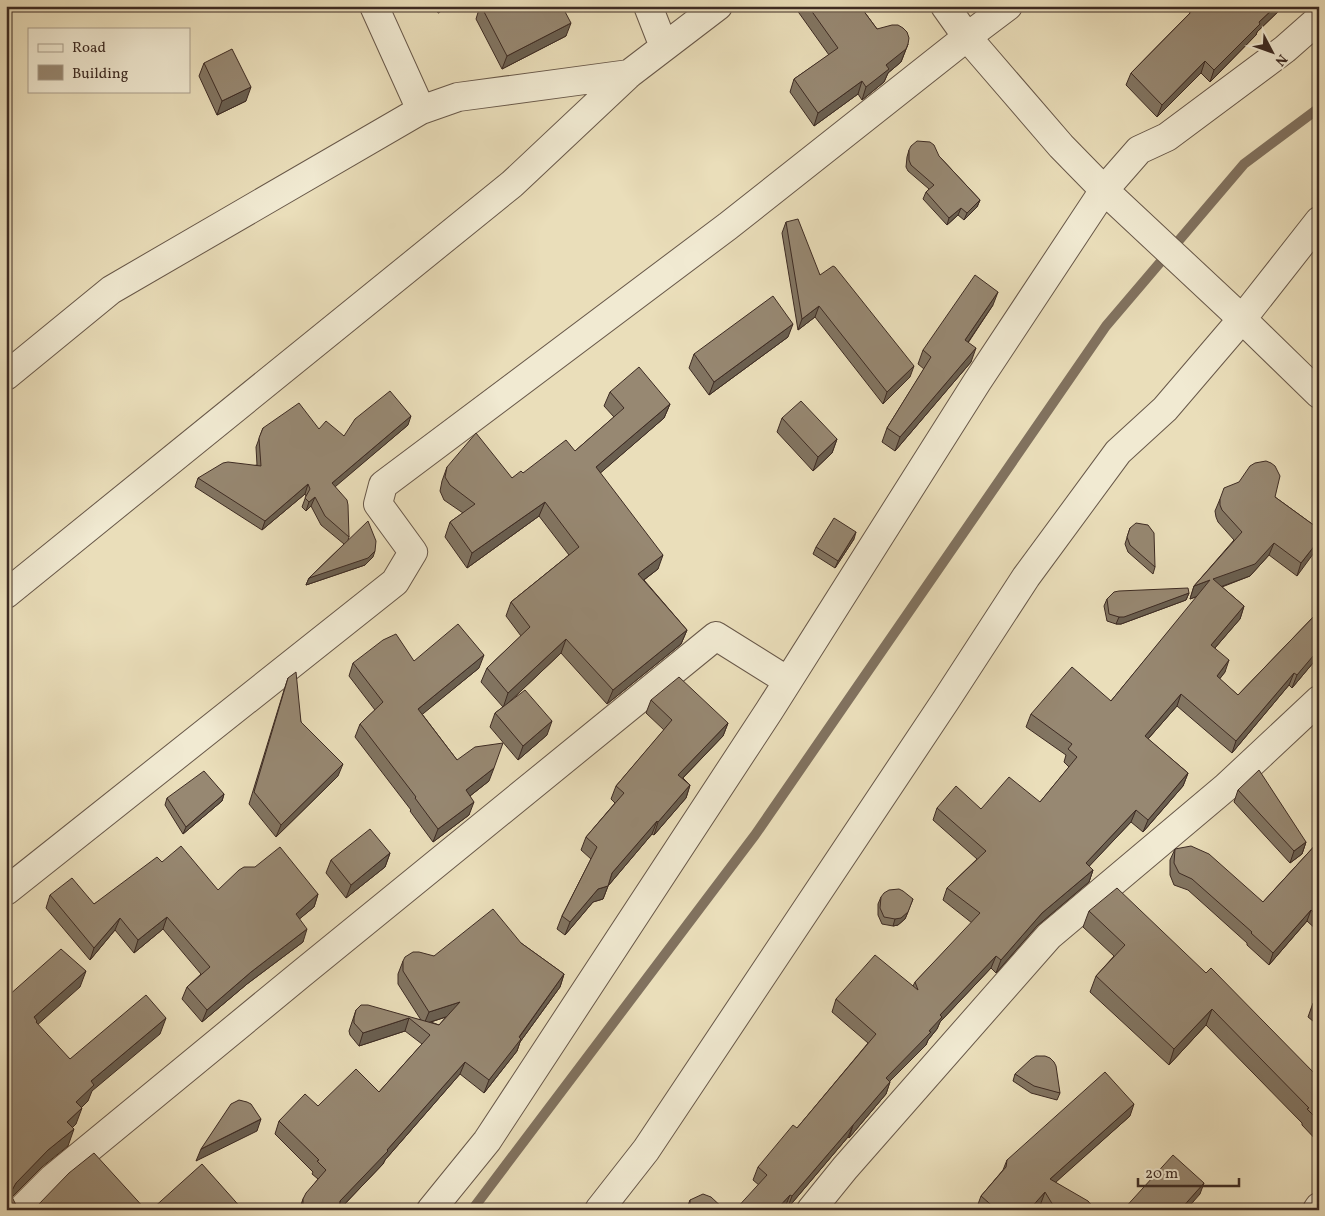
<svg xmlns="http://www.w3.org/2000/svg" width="1325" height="1216" font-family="Vollkorn,serif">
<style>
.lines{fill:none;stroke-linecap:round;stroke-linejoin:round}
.stream{stroke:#81725f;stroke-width:10}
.minor-casing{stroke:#685849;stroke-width:30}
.minor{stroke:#f1ead2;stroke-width:28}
.wall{fill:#827562;stroke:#3d2b23;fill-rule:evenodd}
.shaded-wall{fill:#6a5f50;stroke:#3d2b23}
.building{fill:#978872;stroke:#3d2b23}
</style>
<rect width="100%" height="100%" fill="#eadeba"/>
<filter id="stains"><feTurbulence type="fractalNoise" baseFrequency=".004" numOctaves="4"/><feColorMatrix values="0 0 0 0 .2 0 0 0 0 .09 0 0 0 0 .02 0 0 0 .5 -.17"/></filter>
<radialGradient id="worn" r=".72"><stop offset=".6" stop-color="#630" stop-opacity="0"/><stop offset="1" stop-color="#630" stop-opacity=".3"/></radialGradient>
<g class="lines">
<path class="stream" d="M472,1210L755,835L1106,326L1244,164L1319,108"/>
<g class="minor-casing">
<path id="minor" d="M374,6L421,110
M648,6L664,47
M945,6L967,37L1061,146L1104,190L1242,319L1319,394
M6,376L111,290L421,110L458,97L629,74
M6,594L512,184L629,74L718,6
M6,891L395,582L413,552L378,504L383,485L728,226L967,37L1008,6
M21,1210L53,1178L301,974L716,636L788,681
M431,1210L487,1141L769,711L977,382L1104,190L1139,150L1167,137L1285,49L1319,19
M599,1210L646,1150L946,700L1026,577L1118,452L1165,409L1242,319L1319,221
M811,1210L845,1168L1049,936L1226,787L1319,700
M1317,1210L1319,1207"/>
</g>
<use href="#minor" class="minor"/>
</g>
<path class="wall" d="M434,6H450L438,13Z
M480,6H562L566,36L502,69L476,19Z
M794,6H860L877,29L908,44L901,62L888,73L884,82L862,100L858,94L814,126L790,92L794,79L829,55Z
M1183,6H1284L1257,32L1256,35L1210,82L1201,73L1157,117L1126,85L1131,73L1190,13Z
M204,63L246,101L217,115L199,76Z
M909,150L939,156L980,200L977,207L964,220L958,215L947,225L923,199L926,192L929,189L908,171L906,167L907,157Z
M786,222L820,275L910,377L883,404L815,317L798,330L782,233Z
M993,305L968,343L971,362L895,451L882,442L887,428L924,369L918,364L923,350Z
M788,337L709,395L689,368L694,354Z
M610,392L670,404L664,418L600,473L658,569L644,580L687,630L681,644L607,704L561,653L508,703L547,735L518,760L490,727L495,713L503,707L481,682L487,668L521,636L506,616L511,602L569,555L539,516L467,568L445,537L450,522L463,513L444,500L440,491L442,481L447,467L512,478L575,451L614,417L604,406Z
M782,418L837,439L832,453L813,471L777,432Z
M408,425L335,486L349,537L348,540L373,557L365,565L306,585L309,578L344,544L321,525L311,506L306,511L302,507L306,496L305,494L262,530L195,487L198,478L257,465L256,447L263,428L319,429L344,436Z
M1275,497L1319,529L1297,576L1269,555L1250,576L1222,587L1244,606L1240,619L1215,648L1225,672L1219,679L1238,695L1319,611L1318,657L1292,688L1289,685L1232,753L1177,706L1148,739L1188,773L1183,786L1143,832L1131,822L1089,866L1093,870L1089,882L1037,926L996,973L991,968L940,1022L937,1029L928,1040L926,1045L890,1081L886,1094L849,1138L848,1137L787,1209L753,1180L758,1167L797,1128L868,1043L832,1012L836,999L913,986L915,982L972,923L943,900L947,888L977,859L933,820L937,808L981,809L1040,802L1069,767L1064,762L1066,755L1026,727L1031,714L1111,701L1198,596L1190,599L1194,586L1234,540L1218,522L1216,517L1215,511L1220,499Z
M1130,528L1155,567L1153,574L1128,552L1125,544Z
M854,539L835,568L813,554L816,547Z
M1189,593L1186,600L1121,624H1116L1107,621L1104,606L1107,599Z
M414,661L479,668L422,714L457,760L489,781L470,796L469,815L433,842L410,811L411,810L355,737L360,724L375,710L349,676L353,663Z
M288,678L301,722L338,776L276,837L249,804L284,690Z
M651,700L728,723L723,736L683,778L690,785L686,798L654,835L652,834L608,886L603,899L593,902L565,935L557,929L562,916L591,859L581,850L586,837L615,803L611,799L616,786L664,730L646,713Z
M1238,790L1306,842L1302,854L1290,863L1234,802Z
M224,794L222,801L183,834L165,805L167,798Z
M1319,841V932L1307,921L1269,965L1247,945V943L1188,890L1174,885L1170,875V860L1175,849L1263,902Z
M390,853L385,867L346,898L326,873L331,860Z
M162,862L218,890L318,894L314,907L299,919L303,942L247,984L202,1022L182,999L187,987L201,974L163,929L134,953L115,930L90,960L46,908L50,895L94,904Z
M881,897L913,899L905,919L898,925L893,926L882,924L878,915V904Z
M1089,911L1206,973L1319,1078V1143L1302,1125V1123L1206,1025L1169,1065L1090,992L1096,976L1114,956L1083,927Z
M521,943L564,974L560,987L520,1042L517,1051L484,1093L460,1074L385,1160L383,1164L339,1210H299L303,1199L318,1179L312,1174L313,1172L275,1134L279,1121L318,1106L379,1092L422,1044L405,1031L359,1046L350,1035L349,1031L356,1010L421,1020L398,984V974L403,961ZM446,1017L439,1025L431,1022Z
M1319,997V1026L1308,1017L1313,1003Z
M1015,1074L1060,1093L1057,1100L1031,1093L1013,1081Z
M1130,1116L1055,1182L1096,1210H1045L1041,1203L1035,1210H980L977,1207L981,1196L1003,1170L1007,1160Z
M690,1200L725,1210H686Z"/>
<path class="shaded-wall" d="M440,6H450L438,13Z
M1276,6H1284L1257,32L1256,35L1210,82L1214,70L1259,22Z
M571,23L566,36L502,69L507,56Z
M908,44L901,62L888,73L884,82L862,100L866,87L886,65Z
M1205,61L1201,73L1157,117L1162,105Z
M862,81L858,94L814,126L818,113Z
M251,87L246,101L217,115L222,101Z
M980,200L977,207L964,220L967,213Z
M961,208L958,215L947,225L949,218Z
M998,292L993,305L960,354L965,340Z
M819,306L815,317L798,330L802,319Z
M793,324L788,337L709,395L714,382Z
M976,348L971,362L895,451L900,437Z
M914,366L910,377L883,404L887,392Z
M670,404L664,418L590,482L596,467Z
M411,416L408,425L329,492L332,483Z
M837,439L832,453L813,471L818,457Z
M308,484L305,494L262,530L265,521Z
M315,497L311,506L306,511L309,502Z
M545,502L539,516L467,568L472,553Z
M856,532L854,539L835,568L838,561Z
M1319,540V546L1297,576L1301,563Z
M1274,543L1269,555L1250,576L1209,591L1213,579Z
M375,551L373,557L365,565L306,585L309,578Z
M663,555L658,569L633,588L638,574Z
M1210,580L1206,593L1190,599L1194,586Z
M1189,593L1186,600L1121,624H1116L1119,617Z
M1244,606L1240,619L1207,657L1211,645Z
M687,630L681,644L607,704L613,690Z
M566,639L561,653L503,708L508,693Z
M1319,646L1318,657L1292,688L1297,675Z
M484,655L479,668L413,722L418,709Z
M1229,660L1225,672L1212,689L1217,676Z
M1294,673L1289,685L1232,753L1236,741Z
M1181,694L1177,706L1140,748L1145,736Z
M552,721L547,735L518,760L523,746Z
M728,723L723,736L673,788L678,775Z
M343,764L338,776L276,837L281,825Z
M494,768L489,781L461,803L466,790Z
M1188,773L1183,786L1143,832L1148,820Z
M690,785L686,798L654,835L658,822Z
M224,794L222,801L183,834L186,827Z
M474,802L469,815L433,842L438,829Z
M1136,810L1131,822L1081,875L1086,863Z
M657,821L652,834L608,886L612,873Z
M1306,842L1302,854L1290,863L1294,851Z
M390,853L385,867L346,898L351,885Z
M1093,870L1089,882L1037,926L996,973L1001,960L1042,913Z
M608,886L603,899L593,902L565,935L570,922L598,889Z
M318,894L314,907L291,926L296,914Z
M1311,910L1307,921L1269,965L1273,953Z
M908,912L905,919L898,925L893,926L895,919Z
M167,917L163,929L134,953L138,940Z
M120,918L115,930L90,960L94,948Z
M307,929L303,942L247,984L202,1022L207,1010L251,972Z
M996,956L991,968L940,1022L937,1029L928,1040L926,1045L881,1090L886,1078L929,1031L940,1015Z
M86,971L80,987L35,1027L34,1017Z
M564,974L560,987L520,1042L517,1051L484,1093L489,1080Z
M460,1002L455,1014L424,1024L429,1012Z
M1212,1009L1206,1025L1169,1065L1174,1049Z
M166,1018L160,1034L92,1091L88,1101L70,1119L76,1102L91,1081Z
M409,1018L405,1031L359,1046L363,1033Z
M465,1062L460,1074L385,1160L383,1164L339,1210L340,1201L387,1150Z
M890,1082L886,1094L849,1138L853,1125Z
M1134,1104L1130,1116L1046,1191L1050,1179Z
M82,1108L76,1124L61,1139L67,1122Z
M261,1119L257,1131L196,1161L201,1149Z
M853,1125L848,1137L787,1209L792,1196Z
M74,1129L68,1146L42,1167L10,1199L12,1190L16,1183L48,1150Z
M1204,1183L1200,1194L1186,1210H1180Z
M1045,1192L1041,1203L1035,1210H1029Z
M790,1195L785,1207L783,1210H776Z"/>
<path class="building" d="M481,6H562L571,23L507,56Z
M808,6H860L877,29L892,25H898L903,28L907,32L909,38L908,44L906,49L886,65L889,69L866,87L862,81L818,113L794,79L838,48Z
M1197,6H1276L1259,22L1260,24L1214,70L1205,61L1162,105L1131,73Z
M232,49L251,87L222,101L204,63Z
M917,141L930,142L934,145L939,156L980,200L967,213L961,208L949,218L926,192L934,185L911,165L909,160V150L911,146Z
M798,219L820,275L833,266L835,267L914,366L887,392L819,306L802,319L786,222Z
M975,275L998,292L965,340L976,348L900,437L887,428L931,357L923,350Z
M773,296L793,324L714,382L694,354Z
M639,367L670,404L596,467L663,555L638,574L687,630L613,690L566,639L508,693L487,668L530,627L511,602L579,547L545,502L472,553L450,522L475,504L450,485L445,477L447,467L476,433L512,478L521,471L523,473L566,440L575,451L624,408L610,392Z
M390,391L411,416L332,483L347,500L348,505L349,537L325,516L315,497L309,502L305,498L310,489L308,484L265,521L198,478L223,463L228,462L261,466L259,438L263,428L299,403L319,429L326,421L344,436L355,419Z
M801,401L837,439L818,457L782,418Z
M1266,461L1271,463L1275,466L1280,476L1275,497L1319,529V540L1301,563L1274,543L1255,564L1213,579L1244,606L1211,645L1229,660L1217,676L1238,695L1319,611V649L1297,675L1294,673L1236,741L1181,694L1145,736L1188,773L1148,820L1136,810L1086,863L1093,870L1042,913L1001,960L996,956L940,1015L942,1017L929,1031L931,1032L886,1078L890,1082L853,1125L792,1196L790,1195L776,1210H735L767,1175L758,1167L793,1125L797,1128L876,1034L836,999L875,955L918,990L915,982L980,913L947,888L986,851L937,808L956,786L981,809L1009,777L1040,802L1077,757L1068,749L1072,744L1031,714L1072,667L1111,701L1210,580L1194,586L1242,532L1222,510L1220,505V499L1224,488L1239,482L1250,466L1255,463Z
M834,518L856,532L838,561L816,547Z
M368,521L376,541L375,551L368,558L309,578Z
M1136,523L1148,525L1154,533L1155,567L1130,545L1127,537L1130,528Z
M1188,588L1189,593L1124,617H1119L1109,614L1107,599L1114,592L1119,591Z
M458,624L484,655L418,709L457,760L475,747L503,743L494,768L466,790L474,802L438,829L415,798L416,797L360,724L383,702L353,663L383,640L396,634L414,661Z
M296,672L301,722L343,764L281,825L254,792L288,678Z
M679,677L728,723L678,775L690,785L658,822L657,821L612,873L608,886L598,889L570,922L562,916L597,847L586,837L624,793L616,786L672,720L651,700Z
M525,690L552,721L523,746L495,713Z
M1259,770L1306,842L1294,851L1238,790Z
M204,771L224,794L186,827L167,798Z
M370,829L390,853L351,885L331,860Z
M1319,841V917L1311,910L1273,953L1251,933L1252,932L1192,879L1179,873L1174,863L1175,849L1191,846L1209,854L1263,902Z
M181,846L218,890L239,870L244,867H255L280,847L318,894L296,914L307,929L251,972L207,1010L187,987L210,967L167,917L138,940L120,918L94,948L50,895L72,878L94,904L157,857L162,862Z
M1117,888L1206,973L1211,968L1319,1078V1121L1307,1109L1309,1108L1212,1009L1174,1049L1096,976L1125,945L1089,911Z
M899,889L903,891L913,899L908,912L901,918L895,919L884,917L880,908L881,897L884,893L889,890Z
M493,909L521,943L564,974L519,1037L521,1039L489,1080L465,1062L387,1150L388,1151L340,1201L339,1210H304L303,1205V1199L306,1193L326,1170L317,1161L319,1160L279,1121L305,1094L318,1106L356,1069L379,1092L430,1035L409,1018L363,1033L354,1023V1018L356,1010L361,1005H368L439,1025L460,1002L429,1012L403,971V961L405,957L413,952H419L434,956Z
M61,949L86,971L34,1017L37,1021L36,1022L70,1059L146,995L166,1018L91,1081L94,1085L76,1102L82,1108L67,1122L74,1129L48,1150L16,1183L12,1190V1197L16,1205L23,1209H31L38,1205L69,1173L94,1153L146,1210H6V992L8,996Z
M1319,997V1008L1313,1003Z
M1036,1056H1045L1050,1058L1054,1062L1056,1066L1060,1093L1034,1086L1015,1074L1031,1059Z
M1105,1072L1134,1104L1050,1179L1088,1201L1096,1210H1056L1045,1192L1029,1210H997L981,1196L1006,1167L1007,1160Z
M239,1100L247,1102L251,1104L261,1119L201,1149L231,1104Z
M1173,1155L1204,1183L1180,1210H1123Z
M202,1164L243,1210H151Z
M703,1194L711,1197L725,1210H690V1200Z"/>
<rect width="1325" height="1216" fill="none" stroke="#eadeba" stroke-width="25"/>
<rect x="8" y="8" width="1310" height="1201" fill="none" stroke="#3d2b23" stroke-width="2.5"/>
<rect x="12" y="12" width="1300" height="1191" fill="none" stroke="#3d2b23"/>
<rect x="28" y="28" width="162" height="65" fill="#f1ead2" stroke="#a99e8c"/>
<rect x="38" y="44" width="25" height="8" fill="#f1ead2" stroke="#a99e8c"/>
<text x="72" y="52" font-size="15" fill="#3d2b23">Road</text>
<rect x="38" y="65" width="25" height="15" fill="#978872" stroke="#a99e8c"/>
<text x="72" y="78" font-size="15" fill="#3d2b23">Building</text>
<g transform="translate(1272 52) rotate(131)" stroke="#f1ead2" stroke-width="4" paint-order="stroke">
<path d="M0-4L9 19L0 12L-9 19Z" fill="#3d2b23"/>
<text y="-8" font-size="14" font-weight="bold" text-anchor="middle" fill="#3d2b23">N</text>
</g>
<path d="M1138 1178v8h101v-8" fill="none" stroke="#3d2b23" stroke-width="2.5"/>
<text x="1145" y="1178" font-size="15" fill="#3d2b23" stroke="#f1ead2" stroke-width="4" paint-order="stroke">20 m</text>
<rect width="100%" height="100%" filter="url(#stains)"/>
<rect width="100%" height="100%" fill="url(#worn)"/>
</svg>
